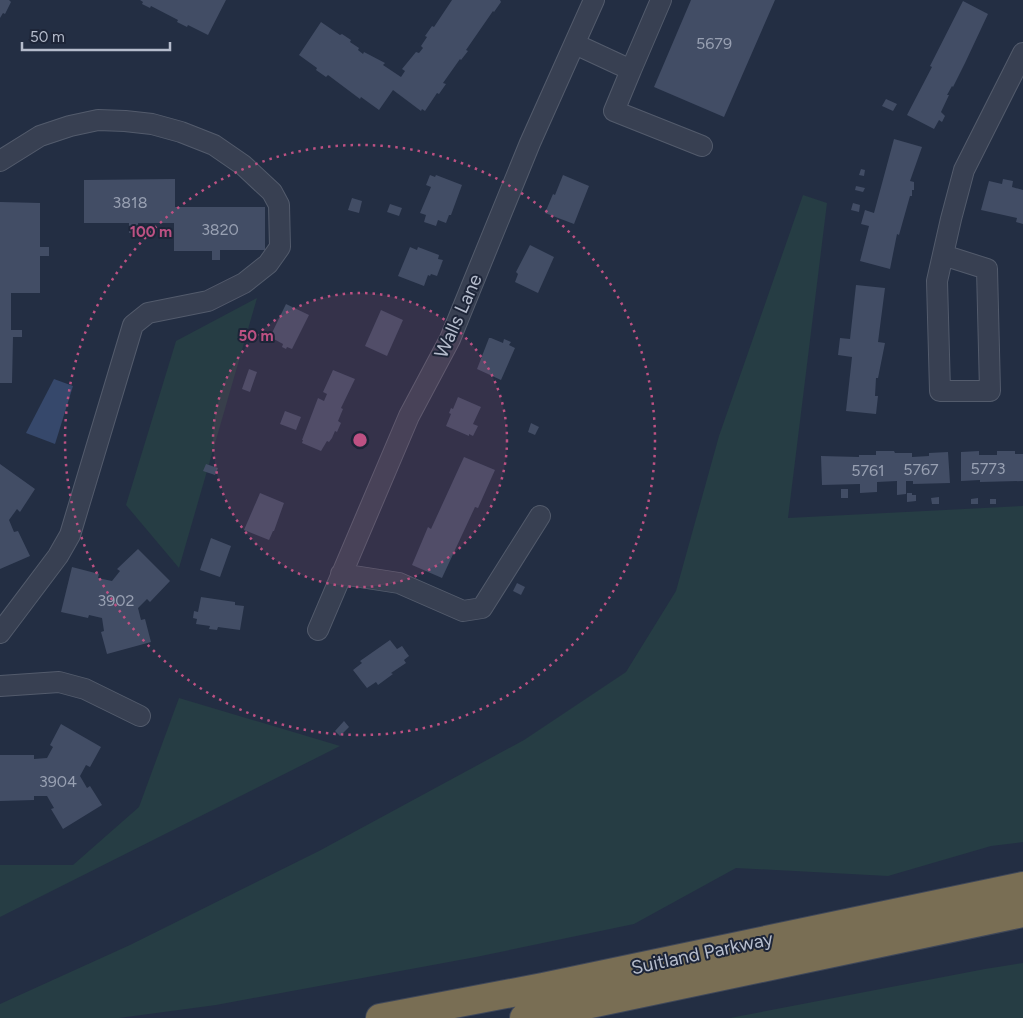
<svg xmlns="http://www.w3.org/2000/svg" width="1023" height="1018" font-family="Figtree,sans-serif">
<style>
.green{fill:#263d44}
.water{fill:#36486b}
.building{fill:#424d65}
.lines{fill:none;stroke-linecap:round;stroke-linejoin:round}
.minor-casing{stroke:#535b6c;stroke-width:22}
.highway-casing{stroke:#404859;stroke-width:30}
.minor{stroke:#384052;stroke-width:20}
.highway{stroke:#796e54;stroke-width:28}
.ring{fill:none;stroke:#bd5183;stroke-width:2.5;stroke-dasharray:2.5 5}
.labels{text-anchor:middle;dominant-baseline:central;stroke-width:4;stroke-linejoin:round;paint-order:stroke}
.number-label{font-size:16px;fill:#98a0b2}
.street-label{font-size:19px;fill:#b5bccc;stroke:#1d2538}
.centre{fill:#bd5183;stroke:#1d2538;stroke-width:2.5}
.ring-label{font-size:15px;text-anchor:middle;font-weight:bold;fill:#bd5183;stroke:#1d2538;stroke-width:4;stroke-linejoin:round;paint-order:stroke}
</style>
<rect width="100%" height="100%" fill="#232e43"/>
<path class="green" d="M803,195L827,203L788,518L1023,506V842L991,846L888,876L736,868L634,924L476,957L216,1005L119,1018H0V1004L130,945L319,851L524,740L626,672L676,591L719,436Z
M257,298L179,568L126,505L176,341Z
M179,698L340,746L0,917V865H73L139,807Z
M1023,963V1018H730L985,969Z"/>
<path class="water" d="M54,379L73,386L55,444L26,433Z"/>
<path class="building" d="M0,0H9L11,2L5,14L3,13L0,18Z
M140,0H226L208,35L188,25L187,27L177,22L178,20L151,6L150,8L142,4L143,2Z
M452,0H500L501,2L494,12L493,11L466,50L468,51L461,60L460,59L443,83L446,84L439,94L437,93L425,111L422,109L421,111L393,90L379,110L361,97L360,99L328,75L326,77L316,70L317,68L299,55L321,22L340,35L342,34L351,40L350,42L359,48L358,50L363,54L364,52L385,63L383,65L401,77L405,71L402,69L416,52L419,53L423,48L421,46L427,37L425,36L432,26L434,27Z
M691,0H775L724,117L654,87Z
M963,1L988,14L965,63L953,87L952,86L947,95H949L941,112L945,116L942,122L939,120L934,129L907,115L932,67L930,66Z
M886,99L897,104L893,111L882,106Z
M894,139L922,147L910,181L914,182V190H912V196H910L899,235L897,234L890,269L860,261L869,226L861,224L865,210L874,213Z
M861,169L865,170L864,176L859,175Z
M430,175L435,177L436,175L462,185L451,215H449L446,223L438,220L436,226L424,222L426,215L420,213L431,187L426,185Z
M563,175L589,186L574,224L545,213L553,194L555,195Z
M175,179V207H265V250H220V260H212V251H174V223H138V232L129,233V223H84V180Z
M1003,179L1013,181L1012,187L1023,190V224L1016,222L1017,218L981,210L989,181L1002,184Z
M856,186L865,188L863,192L855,190Z
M352,198L362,201L359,213L348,210Z
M0,202L40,203V247H49V256H40V293H11V330H22V337H13L12,383H0Z
M853,203L860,205L859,212L851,210Z
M390,204L402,208L399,216L387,212Z
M530,245L554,257L538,293L515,282L518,274L516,272Z
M410,247L417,250L418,247L439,255L438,259L443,260L437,276L431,274L430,276L428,275L424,286L398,276Z
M856,285L885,288L878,342L885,343L878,378H876L875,396H878L876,414L846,411L852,357L838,355L840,338L850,339Z
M286,304L309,315L292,349L287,347L286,349L282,347L283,344L270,337Z
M381,310L403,320L387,356L365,346Z
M489,338H491L503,343L504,339L511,342L509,345L515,348L501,380L477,369Z
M249,369L257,372L250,392L242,389Z
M333,370L355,379L341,408L343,409L338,421L341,423L337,432L335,431L332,438L329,442L327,441L321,451L302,443L303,440H302L318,398L324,401L327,394L323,392Z
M458,397L481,407L473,424L478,426L473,436L469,434V436L446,426L451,414L449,413L451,408L453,409Z
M285,411L301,417L296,430L280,424Z
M531,423L539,427L535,435L528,432Z
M876,451H894L895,453H912V457L929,456V453L948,452L950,483L913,484V481H906V494L897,495V481L877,482V492L860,493V484L822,485L821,456L859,457V455H876Z
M979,451V455H997V451H1015V454H1023V481L980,482V480L961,481V452Z
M464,457L495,470L478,508L475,507L442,578L412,565L428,527L431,529Z
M0,464L35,489L20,512L17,509L9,520L14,532L18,531L30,556L0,569Z
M206,464L218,468L215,475L203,471Z
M841,489H848V498H841Z
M260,493L284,503L274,531H273L269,540L244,530Z
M907,493H912V495H916V501L907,502Z
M939,497V504H932L931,498Z
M978,498V504H971V499Z
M990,499H996V504H990Z
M211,538L231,546L220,577L200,570Z
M138,549L170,581L150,602L147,599L138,608L141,620L145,619L151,642L107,654L101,632L104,631L102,618L89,615L88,618L61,612L72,567L99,574L98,578L112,581L120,571L117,569Z
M517,583L525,587L521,595L513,591Z
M201,597L235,602V605L244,606L240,630L218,627L217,630L209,629L210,626L196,624L197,619L193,618L194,611L198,612Z
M390,640L397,649L402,646L409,656L404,660L406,663L391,673L393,674L378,685L376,682L367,688L353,670L362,663L360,661Z
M344,721L349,727L340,736L335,731Z
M61,724L101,747L90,767L86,765L80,776L87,788L90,786L102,805L63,829L51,809L54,808L47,796H34V800L0,801V755H34V759L47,758L53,747L50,745Z"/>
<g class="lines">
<defs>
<path id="minor" d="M575,44L631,70L661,0
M631,70L614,111L702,146
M0,161L40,136L70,126L98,120L125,121L152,124L181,132L214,145L243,165L272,192L279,205L280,247L268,264L244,283L208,301L148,313L133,325L70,535L58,556L0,633
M943,255L987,269L990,391H940L937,281L951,219L964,170L1023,53
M341,574L399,583L463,611L482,608L540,516
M318,630L409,416L450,339L530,143L594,0
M0,686L59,682L85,689L140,716"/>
<path id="highway" d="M380,1018L543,987L1023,886
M524,1018L1023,913"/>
</defs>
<use href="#minor" class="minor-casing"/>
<use href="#highway" class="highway-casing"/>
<use href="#minor" class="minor"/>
<use href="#highway" class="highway"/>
</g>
<circle cx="360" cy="440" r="147" fill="#bd5183" fill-opacity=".12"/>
<g class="ring">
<circle cx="360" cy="440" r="147"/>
<circle cx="360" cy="440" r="295"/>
</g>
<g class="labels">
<g class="number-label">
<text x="714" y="43">5679</text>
<text x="130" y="202">3818</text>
<text x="220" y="229">3820</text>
<text x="988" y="468">5773</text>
<text x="921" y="469">5767</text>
<text x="868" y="470">5761</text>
<text x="116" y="600">3902</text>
<text x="58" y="781">3904</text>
</g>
<g class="street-label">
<text transform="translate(458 316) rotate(-66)">Walls Lane</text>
<text transform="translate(702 953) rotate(-12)">Suitland Parkway</text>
</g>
</g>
<circle cx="360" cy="440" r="8" class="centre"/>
<g class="ring-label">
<text x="151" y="237">100 m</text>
<text x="256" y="341">50 m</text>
</g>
<path d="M22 42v8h148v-8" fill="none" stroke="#b5bccc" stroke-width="2.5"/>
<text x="30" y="42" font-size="15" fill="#b5bccc" stroke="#1d2538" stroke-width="4" paint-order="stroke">50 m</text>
</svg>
